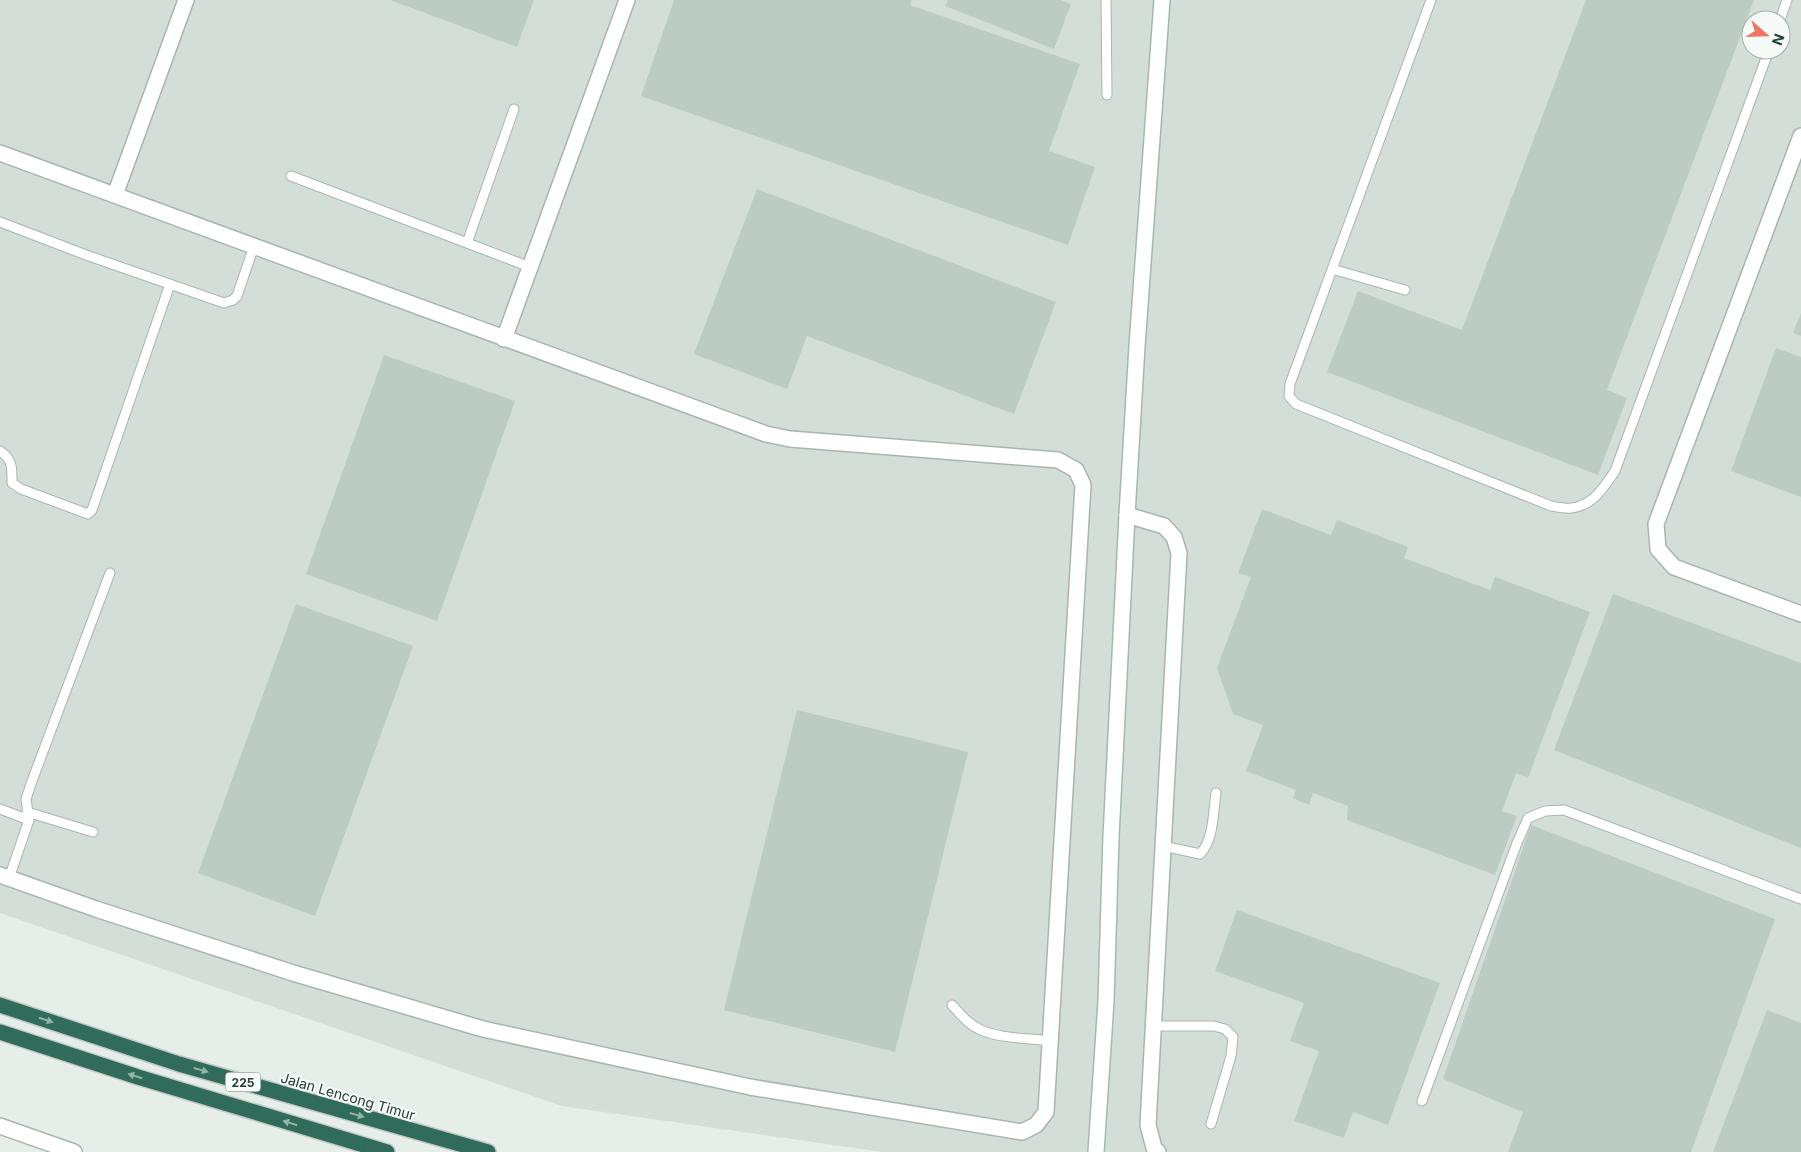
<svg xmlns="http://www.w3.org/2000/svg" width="1801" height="1152" font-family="Inter,sans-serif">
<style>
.built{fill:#d3ded8;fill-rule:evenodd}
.building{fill:#bdcbc5}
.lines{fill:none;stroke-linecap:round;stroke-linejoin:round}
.lane-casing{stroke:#a8b6af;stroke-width:11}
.street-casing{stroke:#a8b6af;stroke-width:18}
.secondary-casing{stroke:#a4b9af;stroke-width:18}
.highway-casing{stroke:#c2c9c6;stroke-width:18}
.lane{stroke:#fff;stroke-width:9}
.street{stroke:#fff;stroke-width:15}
.secondary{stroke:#fff;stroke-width:15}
.highway{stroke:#316b59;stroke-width:15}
.oneway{fill:#94b2a8}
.labels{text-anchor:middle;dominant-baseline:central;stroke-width:4;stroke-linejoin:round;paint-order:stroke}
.shield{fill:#f6faf7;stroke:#64776f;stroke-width:1}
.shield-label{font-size:12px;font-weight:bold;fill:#253f35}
.street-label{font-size:14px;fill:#253f35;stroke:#f6faf7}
</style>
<rect width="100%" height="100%" fill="#e5eee9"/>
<path class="built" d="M0,0H1801V1152H882L562,1106L0,913ZM1751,20H1781V50H1751Z"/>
<path class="building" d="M390,0H534L517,47Z
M674,0H912L910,5L1080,64L1049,151L1095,167L1068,245L641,96Z
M948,0H1060L1071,4L1054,49L945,6Z
M1586,0H1754L1607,390L1627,398L1598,475L1327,372L1358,291L1462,330Z
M757,189L1056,302L1014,414L807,336L787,389L694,354Z
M1801,313V336L1793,333Z
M1776,348L1801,357V497L1731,471Z
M384,355L515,401L437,621L306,574Z
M1262,509L1331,535L1337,520L1408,547L1404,558L1490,590L1495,577L1590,612L1528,778L1516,773L1502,811L1517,816L1495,875L1347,820L1348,806L1313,793L1309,805L1293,798L1296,790L1246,771L1263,725L1233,714L1217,668L1251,577L1238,573Z
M1613,594L1801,663V848L1554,750Z
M296,604L413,646L315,916L198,873Z
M797,710L968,752L895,1052L724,1010Z
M1531,825L1775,919L1691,1152H1508L1523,1112L1443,1079Z
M1237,910L1440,983L1388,1125L1353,1112L1344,1138L1294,1121L1319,1051L1290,1041L1304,1003L1215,971Z
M1767,1010L1801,1023V1152H1713Z"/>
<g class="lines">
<defs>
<path id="lane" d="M1106,0L1107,95
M1431,0L1290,384L1289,396L1296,404L1551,506C1557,507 1565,509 1571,508C1593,506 1604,487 1615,471L1769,50
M1780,20L1787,0
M514,109L467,243L530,267
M291,176L467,243
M0,222L86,255L224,303L233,300L237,296L254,246
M1332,269L1405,290
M0,451C13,459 12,469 12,483L21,489L88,514L92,510L170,284
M0,809L29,820
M27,812L93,832
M1163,846L1200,854C1214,840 1213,812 1216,793
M9,878L29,820L26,799L32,781L110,573
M952,1005C960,1014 969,1025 981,1030C1002,1039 1028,1038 1050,1041
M1153,1026H1214L1225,1029L1233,1037L1231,1056L1211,1124
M1422,1101L1517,843L1528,818L1545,811L1564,810L1801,899"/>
<path id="street" d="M1801,136L1656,524L1658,549L1674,567L1801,614
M0,153L766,434L790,439L1058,460L1076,470L1083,485L1046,1112L1036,1125L1022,1132L750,1087L483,1029L293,973L96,909L0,875
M115,195L186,0
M504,339L627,0
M1127,515L1164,526L1174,537L1179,553L1148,1125L1154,1148L1158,1152
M0,1126L74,1152"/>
<path id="secondary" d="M1096,1152L1106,1001L1111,837L1127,515L1137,346L1162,0"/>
<path id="highway" d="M0,1005L179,1064L488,1152
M0,1032L138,1077L387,1152"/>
</defs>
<use href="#lane" class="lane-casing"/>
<use href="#street" class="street-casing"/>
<use href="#secondary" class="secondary-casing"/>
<use href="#highway" class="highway-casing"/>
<use href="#lane" class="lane"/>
<use href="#street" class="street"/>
<use href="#secondary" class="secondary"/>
<use href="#highway" class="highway"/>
</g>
<defs><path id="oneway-solid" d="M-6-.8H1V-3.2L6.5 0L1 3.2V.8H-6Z" transform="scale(1.25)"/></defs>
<g class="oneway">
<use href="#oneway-solid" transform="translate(46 1020) rotate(18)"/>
<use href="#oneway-solid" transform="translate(201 1070) rotate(16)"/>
<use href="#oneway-solid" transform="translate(135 1076) rotate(-162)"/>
<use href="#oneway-solid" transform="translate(357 1115) rotate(16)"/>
<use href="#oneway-solid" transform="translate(290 1123) rotate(-163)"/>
</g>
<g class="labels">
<rect class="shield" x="225.5" y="1072.5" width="35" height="19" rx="4"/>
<g class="shield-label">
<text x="243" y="1082">225</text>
</g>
<g class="street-label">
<text transform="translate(348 1096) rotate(16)">Jalan Lencong Timur</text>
</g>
</g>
<g transform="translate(1766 35) rotate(110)"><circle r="24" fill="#f6faf7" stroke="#a2afa9"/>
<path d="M0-4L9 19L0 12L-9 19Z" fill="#ed7764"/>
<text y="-8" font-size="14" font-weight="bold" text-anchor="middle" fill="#253f35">N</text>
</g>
</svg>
